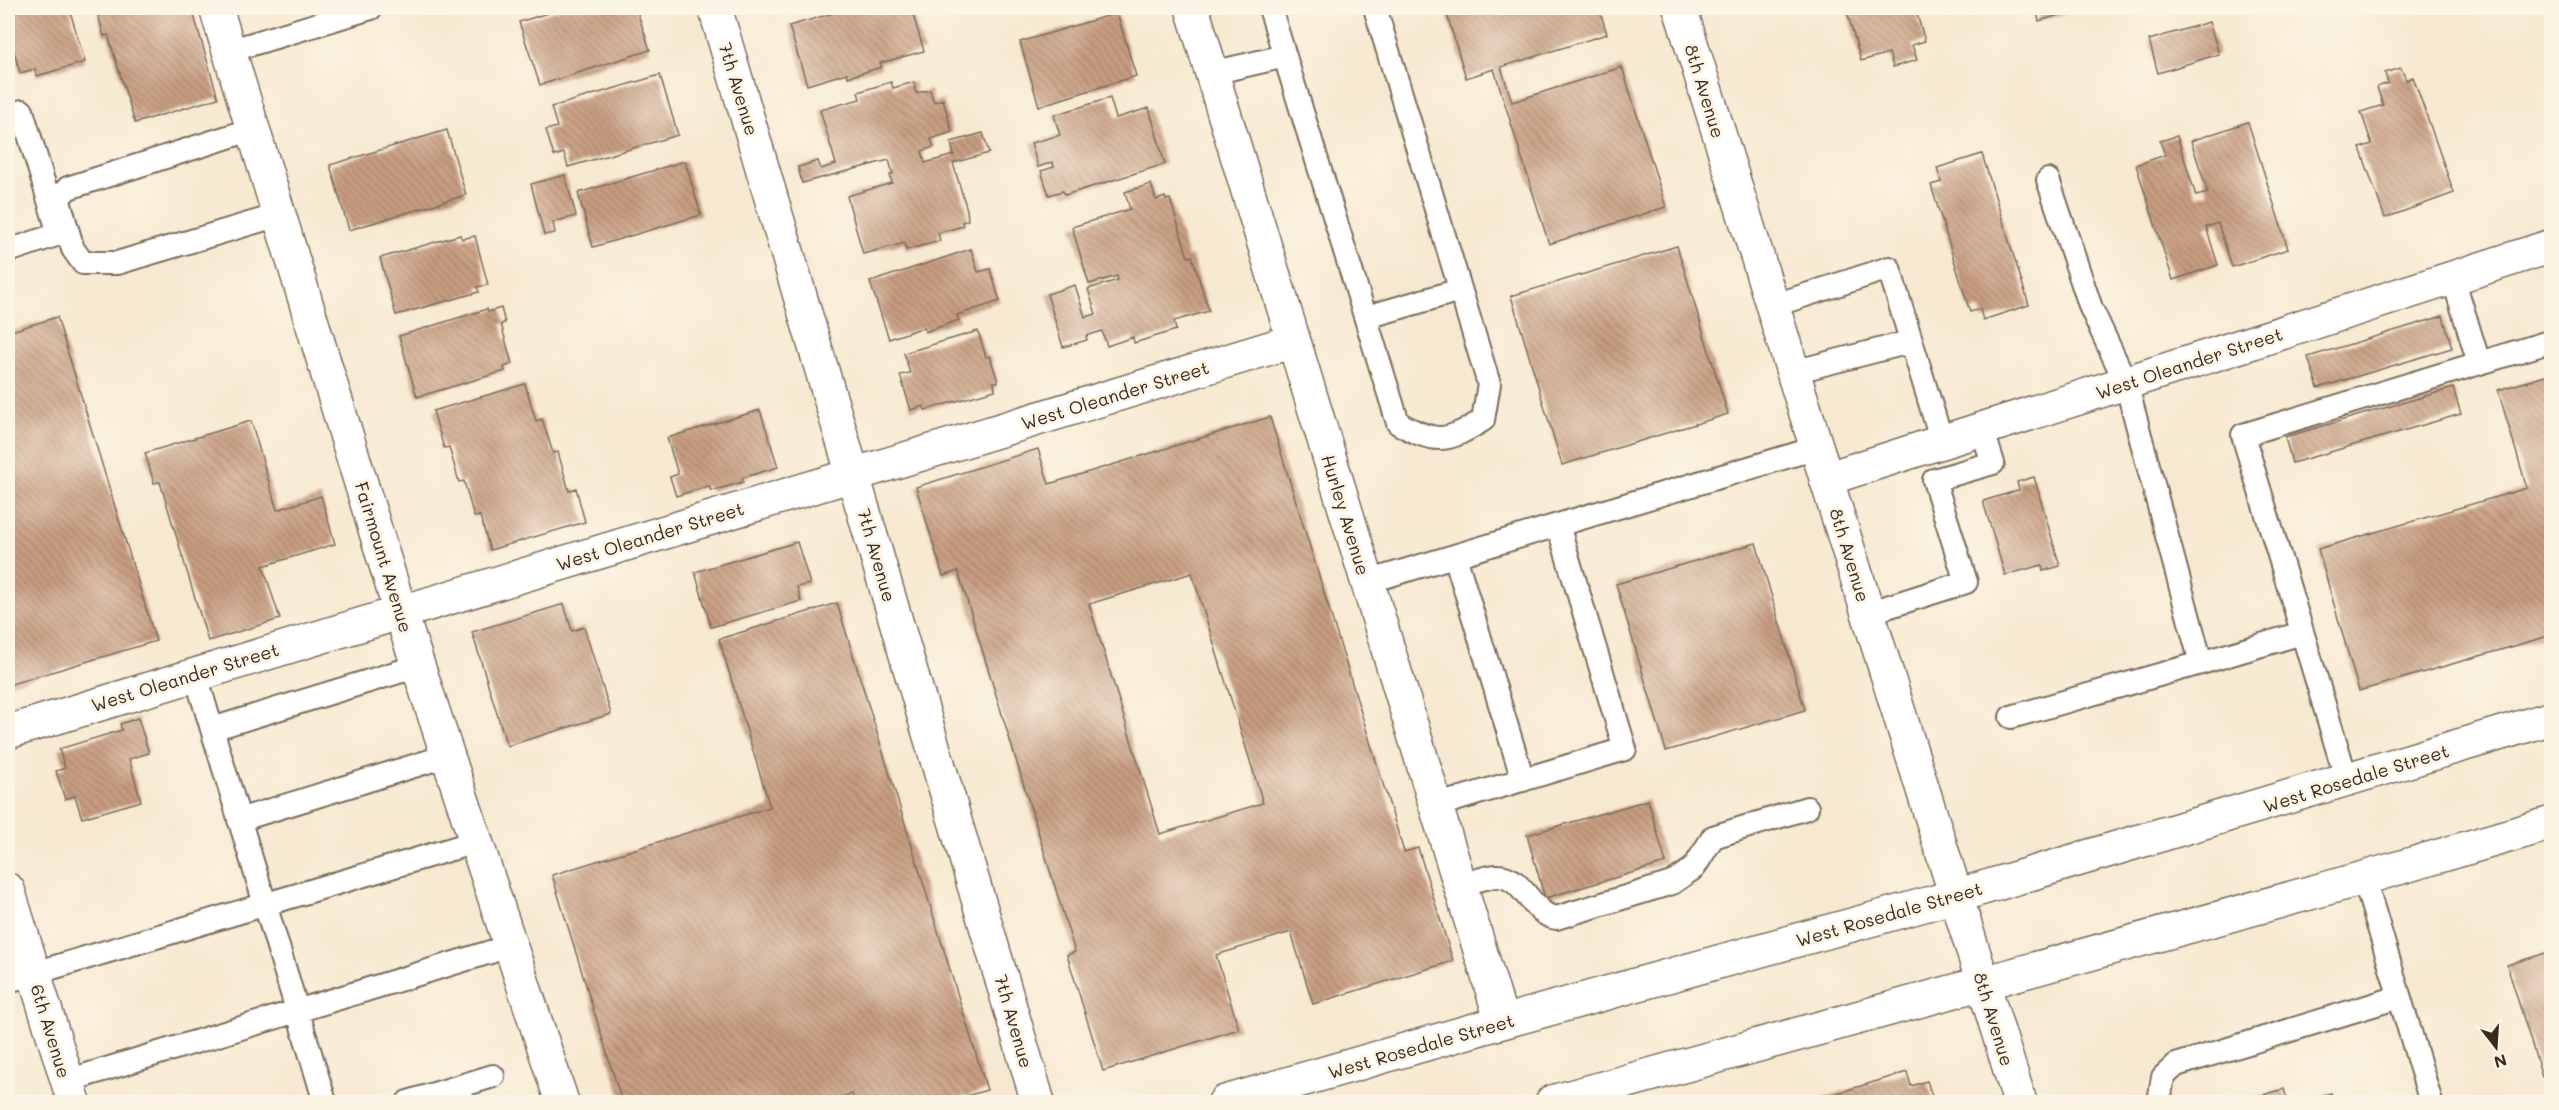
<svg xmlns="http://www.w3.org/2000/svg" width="2559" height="1110" font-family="Mali,sans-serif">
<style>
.building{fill:url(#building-back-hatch);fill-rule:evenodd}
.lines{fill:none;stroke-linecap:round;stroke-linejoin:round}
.service-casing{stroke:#7d6d5d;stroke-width:26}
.minor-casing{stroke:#7d6d5d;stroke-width:36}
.secondary-casing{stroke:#7d6d5d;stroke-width:36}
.service{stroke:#fff;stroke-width:22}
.minor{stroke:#fff;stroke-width:33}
.secondary{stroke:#fff;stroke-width:33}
.labels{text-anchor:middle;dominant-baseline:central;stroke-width:6;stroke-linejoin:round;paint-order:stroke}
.street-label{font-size:18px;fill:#3b2a1e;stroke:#fcf5e5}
</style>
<defs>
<pattern id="building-back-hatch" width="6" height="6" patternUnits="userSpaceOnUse" patternTransform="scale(1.5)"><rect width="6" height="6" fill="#c79d81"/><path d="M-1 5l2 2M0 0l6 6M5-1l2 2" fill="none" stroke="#a38069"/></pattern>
</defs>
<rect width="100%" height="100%" fill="#fcf5e5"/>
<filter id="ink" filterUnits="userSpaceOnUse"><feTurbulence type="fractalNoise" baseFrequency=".0167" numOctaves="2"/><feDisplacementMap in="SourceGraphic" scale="12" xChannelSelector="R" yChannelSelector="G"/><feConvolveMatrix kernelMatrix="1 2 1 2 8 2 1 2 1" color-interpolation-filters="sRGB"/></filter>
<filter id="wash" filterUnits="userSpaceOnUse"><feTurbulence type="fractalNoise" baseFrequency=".008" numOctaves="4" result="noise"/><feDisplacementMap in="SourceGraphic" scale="24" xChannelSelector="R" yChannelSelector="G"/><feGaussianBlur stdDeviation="1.35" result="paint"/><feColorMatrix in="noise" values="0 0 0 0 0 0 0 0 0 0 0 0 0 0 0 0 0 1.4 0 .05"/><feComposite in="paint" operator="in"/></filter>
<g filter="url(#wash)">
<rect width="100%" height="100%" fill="#f7e9d1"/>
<g id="blocks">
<path class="building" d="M8,8H69L85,62L37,76L35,69L20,73L8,30Z
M96,8H189L190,13L193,12L218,98L135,123L108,35L104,36Z
M564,8H636L650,50L540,85L519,22Z
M851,8H911L924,51L880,63L882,67L848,77L847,73L807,85L789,26Z
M1445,8H1599L1607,34L1501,67L1512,102L1622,67L1666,207L1549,244L1494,69L1466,78Z
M1846,8H1915L1925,41L1912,45L1917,60L1893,67L1889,53L1861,61Z
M2036,8H2083L2039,21Z
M1117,13L1136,76L1039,106L1020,42Z
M2209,22L2219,54L2158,73L2149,40Z
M2401,68L2406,80L2413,77L2454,193L2385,218L2360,148L2372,144L2361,112L2383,105L2377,87L2388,83L2385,73Z
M660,75L678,135L568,167L564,153L554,156L546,130L557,127L551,107Z
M891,82L893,88L914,82L916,93L930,90L934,102L943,99L952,132L931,139L934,147L922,151L925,163L954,155L951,142L983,133L989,153L953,163L967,210L968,220L962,222L963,226L938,233L940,241L906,250L905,243L863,254L847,196L892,183L890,175L893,174L889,160L802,183L798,167L818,161L821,169L836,164L820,110L860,99L858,92Z
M1110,98L1116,118L1149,108L1165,164L1065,195L1063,191L1049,195L1041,171L1054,167L1053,162L1038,167L1031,143L1060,135L1054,115Z
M2248,122L2288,249L2232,267L2218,223L2206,227L2218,265L2173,280L2136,165L2165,155L2160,141L2177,136L2196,196L2208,193L2191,141Z
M447,130L466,195L349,230L330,165Z
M1982,154L2029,305L1983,320L1980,309L1970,312L1931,185L1941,182L1937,168Z
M685,161L701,215L593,247L578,193Z
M565,175L576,216L553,222L555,233L544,235L531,184Z
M1151,184L1156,200L1165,197L1166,200L1170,199L1188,257L1192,256L1209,311L1174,321L1176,330L1134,343L1133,337L1107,346L1102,331L1086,336L1087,340L1063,347L1047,294L1075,285L1085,317L1096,314L1088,289L1118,280L1117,276L1089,284L1072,227L1130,209L1125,192Z
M460,235L462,239L475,236L488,285L477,287L479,292L396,315L380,258Z
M1677,246L1728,414L1562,465L1511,296Z
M971,249L978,272L990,269L1000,301L957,315L959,320L925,332L924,327L889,339L870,282Z
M501,308L505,323L501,324L512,364L504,367L505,371L417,397L399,336L487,309L488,312Z
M2443,316L2452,348L2318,388L2308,357Z
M57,317L156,641L8,685V332Z
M978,331L986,357L990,356L998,382H994L995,390L925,410L924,406L911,410L900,375L910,373L904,353Z
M2552,374V635L2359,691L2318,549L2527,488L2498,390Z
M525,384L536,421L542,419L553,453L558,452L569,491L576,488L585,522L490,550L480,516L474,517L464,481L459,482L449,447L444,448L433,411Z
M2453,388L2461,414L2292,463L2285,437Z
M760,410L778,467L742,478L743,482L711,491L709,486L676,496L670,477L678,474L667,438Z
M1270,417L1404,852L1418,848L1453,961L1313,1004L1291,932L1216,955L1239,1029L1103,1071L1067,955L1075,952L958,571L943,576L916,487L1038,449L1049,484ZM1192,573L1263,803L1160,834L1089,604Z
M251,421L277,510L321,496L335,544L263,566L280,619L208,641L160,482L154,483L145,453Z
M2034,477L2060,566L2043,571L2042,565L2005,575L1983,501L2019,490L2017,482Z
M797,542L810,584L797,587L801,601L711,627L695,572Z
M1756,543L1805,710L1666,751L1616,584Z
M837,603L987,1090L946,1102H854L852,1094L824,1102H622L552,875L770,807L719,639Z
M564,604L572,631L584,627L611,714L507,746L472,632Z
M138,718L149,753L129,759L141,801L82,818L75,796L65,799L56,771L65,768L59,749L122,730L120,724Z
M1648,800L1666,863L1545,898L1527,835Z
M2552,951V1073L2542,1077L2507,965Z
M1907,1072L1911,1086L1927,1081L1934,1102H1808Z
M2284,1089L2288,1102H2239Z
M2331,1093L2334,1102H2300Z"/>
</g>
</g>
<g filter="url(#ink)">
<use href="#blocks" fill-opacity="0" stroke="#7d6d5d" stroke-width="1.5"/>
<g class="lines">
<defs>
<path id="service" d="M1270,8L1398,423C1436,444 1446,443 1483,420L1489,384L1375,8
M229,51L371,8
M1212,73L1285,56
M8,115L22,111L59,234L8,251
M253,129L68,188L58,198L73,249L83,263H117L279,215
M2048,180L2091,308L2126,383L2201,663L2302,633
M2453,278L2479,363
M1772,306L1889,268L1942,442
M1367,317L1460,290
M1793,372L1910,342
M1558,525L1816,448
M1455,556L1523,780
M1367,582L1558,525L1625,749L1435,806
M1868,613L1966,582L1934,480L1993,463L1982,429
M195,673L325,1102
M2011,717L2201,663
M212,729L418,666
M2347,781L2243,435L2552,341
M239,820L446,756
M2364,878L2431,1102
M1458,886C1470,883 1484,877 1496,876C1523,874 1530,914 1556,918L1672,883L1694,868L1713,837L1807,808
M8,981L475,842
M67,1081L510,946
M408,1102L493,1076
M2159,1102L2163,1077L2176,1065L2399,997"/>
<path id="minor" d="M216,8L400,611L562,1102
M715,8L1038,1102
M1192,8L1502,1022
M1826,479L2552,246
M8,732L1293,341
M8,890L74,1102"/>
<path id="secondary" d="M1680,8L2020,1102
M1225,1102L1502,1022L1956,896L2552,718
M1552,1102L2364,878L2552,823"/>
</defs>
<use href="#service" class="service-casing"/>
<use href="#minor" class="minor-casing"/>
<use href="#secondary" class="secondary-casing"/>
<use href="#service" class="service"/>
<use href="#minor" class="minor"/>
<use href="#secondary" class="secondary"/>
</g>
</g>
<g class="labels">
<g class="street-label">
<text transform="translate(739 89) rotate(73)">7th Avenue</text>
<text transform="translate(1705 91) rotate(73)">8th Avenue</text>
<text transform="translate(2189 363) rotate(-18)">West Oleander Street</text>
<text transform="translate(1115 395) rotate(-17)">West Oleander Street</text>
<text transform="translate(1346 515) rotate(73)">Hurley Avenue</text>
<text transform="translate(650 536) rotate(-17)">West Oleander Street</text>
<text transform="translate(877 555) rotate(74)">7th Avenue</text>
<text transform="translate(1850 555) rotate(73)">8th Avenue</text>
<text transform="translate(384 557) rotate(73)">Fairmount Avenue</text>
<text transform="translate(185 677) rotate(-17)">West Oleander Street</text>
<text transform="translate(2356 778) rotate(-17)">West Rosedale Street</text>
<text transform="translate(1889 914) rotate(-16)">West Rosedale Street</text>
<text transform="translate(1994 1019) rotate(73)">8th Avenue</text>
<text transform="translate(1014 1021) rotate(74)">7th Avenue</text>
<text transform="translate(51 1031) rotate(73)">6th Avenue</text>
<text transform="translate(1421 1046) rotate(-16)">West Rosedale Street</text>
</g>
</g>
<rect width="2559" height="1110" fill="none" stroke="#fcf5e5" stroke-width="30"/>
<g transform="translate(2496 1047) rotate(163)" stroke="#fcf5e5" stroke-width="4.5" paint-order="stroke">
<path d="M0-4.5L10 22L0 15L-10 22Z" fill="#3b2a1e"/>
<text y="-9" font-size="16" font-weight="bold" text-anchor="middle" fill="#3b2a1e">N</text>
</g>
</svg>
